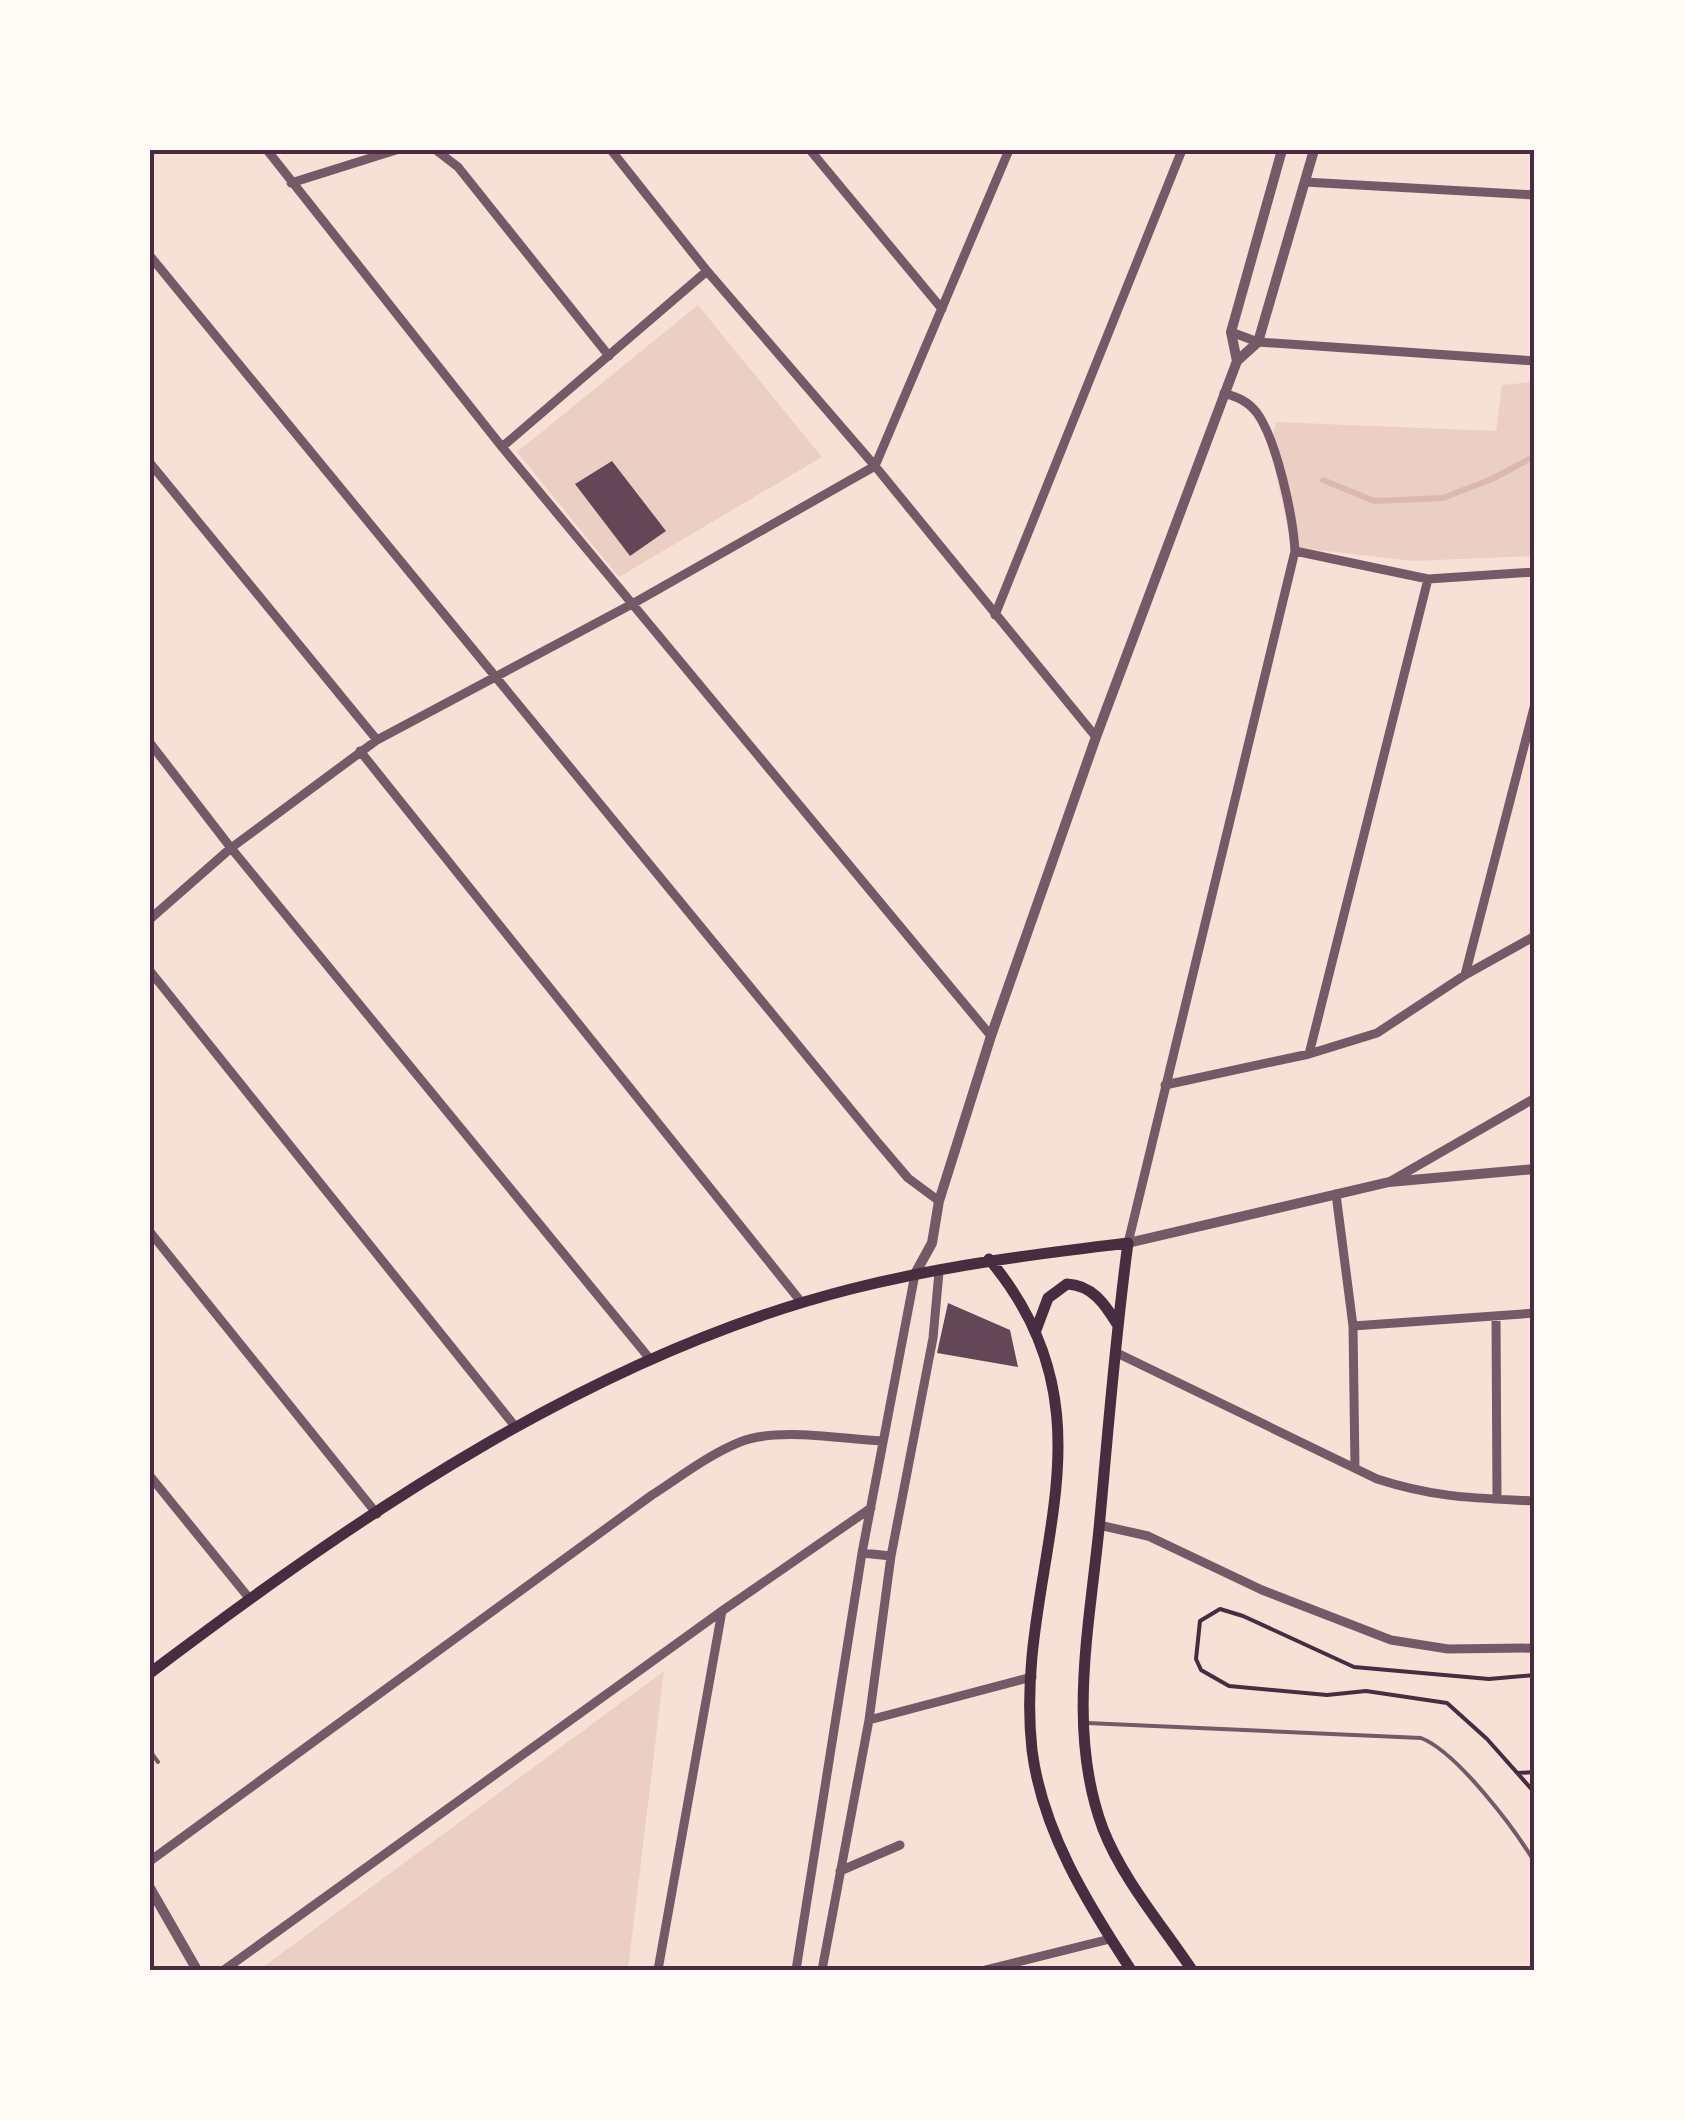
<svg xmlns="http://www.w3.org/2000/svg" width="1685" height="2120" font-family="'Noto Sans',sans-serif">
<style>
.green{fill:#ebcfc5}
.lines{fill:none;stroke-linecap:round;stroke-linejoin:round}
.stream{stroke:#dcb8b0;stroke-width:6}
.building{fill:#644757}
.path{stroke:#4a2c40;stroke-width:4}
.service{stroke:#755966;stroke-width:4}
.minor{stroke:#755966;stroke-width:9}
.tertiary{stroke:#755966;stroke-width:10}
.secondary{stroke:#4a2c40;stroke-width:11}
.neatline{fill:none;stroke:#4a2c40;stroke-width:4}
</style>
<rect width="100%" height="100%" fill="#f7e1d7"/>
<path class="green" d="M698,305L822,457L619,577L517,452Z
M1535,382V556L1413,561L1292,547L1270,447L1276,422L1496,431L1502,385Z
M664,1671L628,1970H259Z"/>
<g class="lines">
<path class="stream" d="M1323,480L1374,501L1443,498L1492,479L1535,456"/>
</g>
<path class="building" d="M612,461L666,531L630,556L575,484Z
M948,1303L1010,1330L1018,1367L937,1353Z"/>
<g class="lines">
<path class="path" d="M1535,1675L1489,1679L1354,1667L1243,1616L1220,1609L1200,1621L1196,1659L1201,1670L1229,1686L1327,1695L1366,1691L1447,1703L1487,1739L1535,1793
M1518,1773L1535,1772"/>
<path class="service" d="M1087,1723L1421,1738C1457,1752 1515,1829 1535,1863
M150,1751L158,1762"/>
<path class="minor" d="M267,150L502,447L991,1036
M436,150L458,167L609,356
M611,150L707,271L875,466L1096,737
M810,150L942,309
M150,151L153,150
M1305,182L1535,195
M291,183L396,150
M150,256L875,1139L908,1178L939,1201
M1231,332L1258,342L1535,361
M1224,393C1237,397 1248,401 1257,413C1277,441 1293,516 1295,551L1428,579L1535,572
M502,447L707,271
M150,463L377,740
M995,615L1182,150
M150,743L231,848L650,1359
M360,751L802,1303
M150,919L231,848L377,740L634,603L875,466L1009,150
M150,971L514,1425
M1465,975L1535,704
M1309,1054L1428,579
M1165,1085L1309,1054L1377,1033L1465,975L1535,936
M1391,1181L1535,1098
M1336,1194L1353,1326L1355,1468
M150,1232L377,1514
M1128,1243L1295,551
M1496,1316L1497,1499
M1353,1326L1535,1313
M1117,1353L1377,1479C1436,1498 1474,1498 1535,1501
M150,1476L249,1598
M1099,1525L1148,1536L1262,1590L1391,1640L1448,1649L1535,1648
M862,1553L891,1556
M869,1720L1032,1677
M150,1861L652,1495C680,1477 708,1455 740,1442C777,1427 841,1439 881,1441
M840,1871L900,1845
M224,1970L722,1611L871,1508
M658,1970L722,1611
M796,1970L862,1553L915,1274
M822,1970L869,1720L891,1556L933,1338L939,1272
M985,1970L1110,1939"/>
<path class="tertiary" d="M1237,361L1231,332L1282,150
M1128,1243L1389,1182L1535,1169
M915,1274L932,1243L939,1201L991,1036L1096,737L1237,361L1258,342L1314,150
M150,1888L197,1970"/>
<path class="secondary" d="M989,1259C1127,1424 1012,1570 1032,1750C1042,1830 1087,1903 1131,1970
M1036,1330L1048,1298L1067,1284C1092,1285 1105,1304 1117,1324
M150,1673C359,1515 594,1354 851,1289C942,1266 1035,1254 1128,1243C1115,1338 1108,1433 1099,1529C1089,1628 1067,1733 1103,1829C1123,1880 1162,1925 1192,1970"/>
</g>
<rect width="1685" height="2120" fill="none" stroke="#fffaf5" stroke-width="305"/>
<rect x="152" y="152" width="1380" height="1816" class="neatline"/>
</svg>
